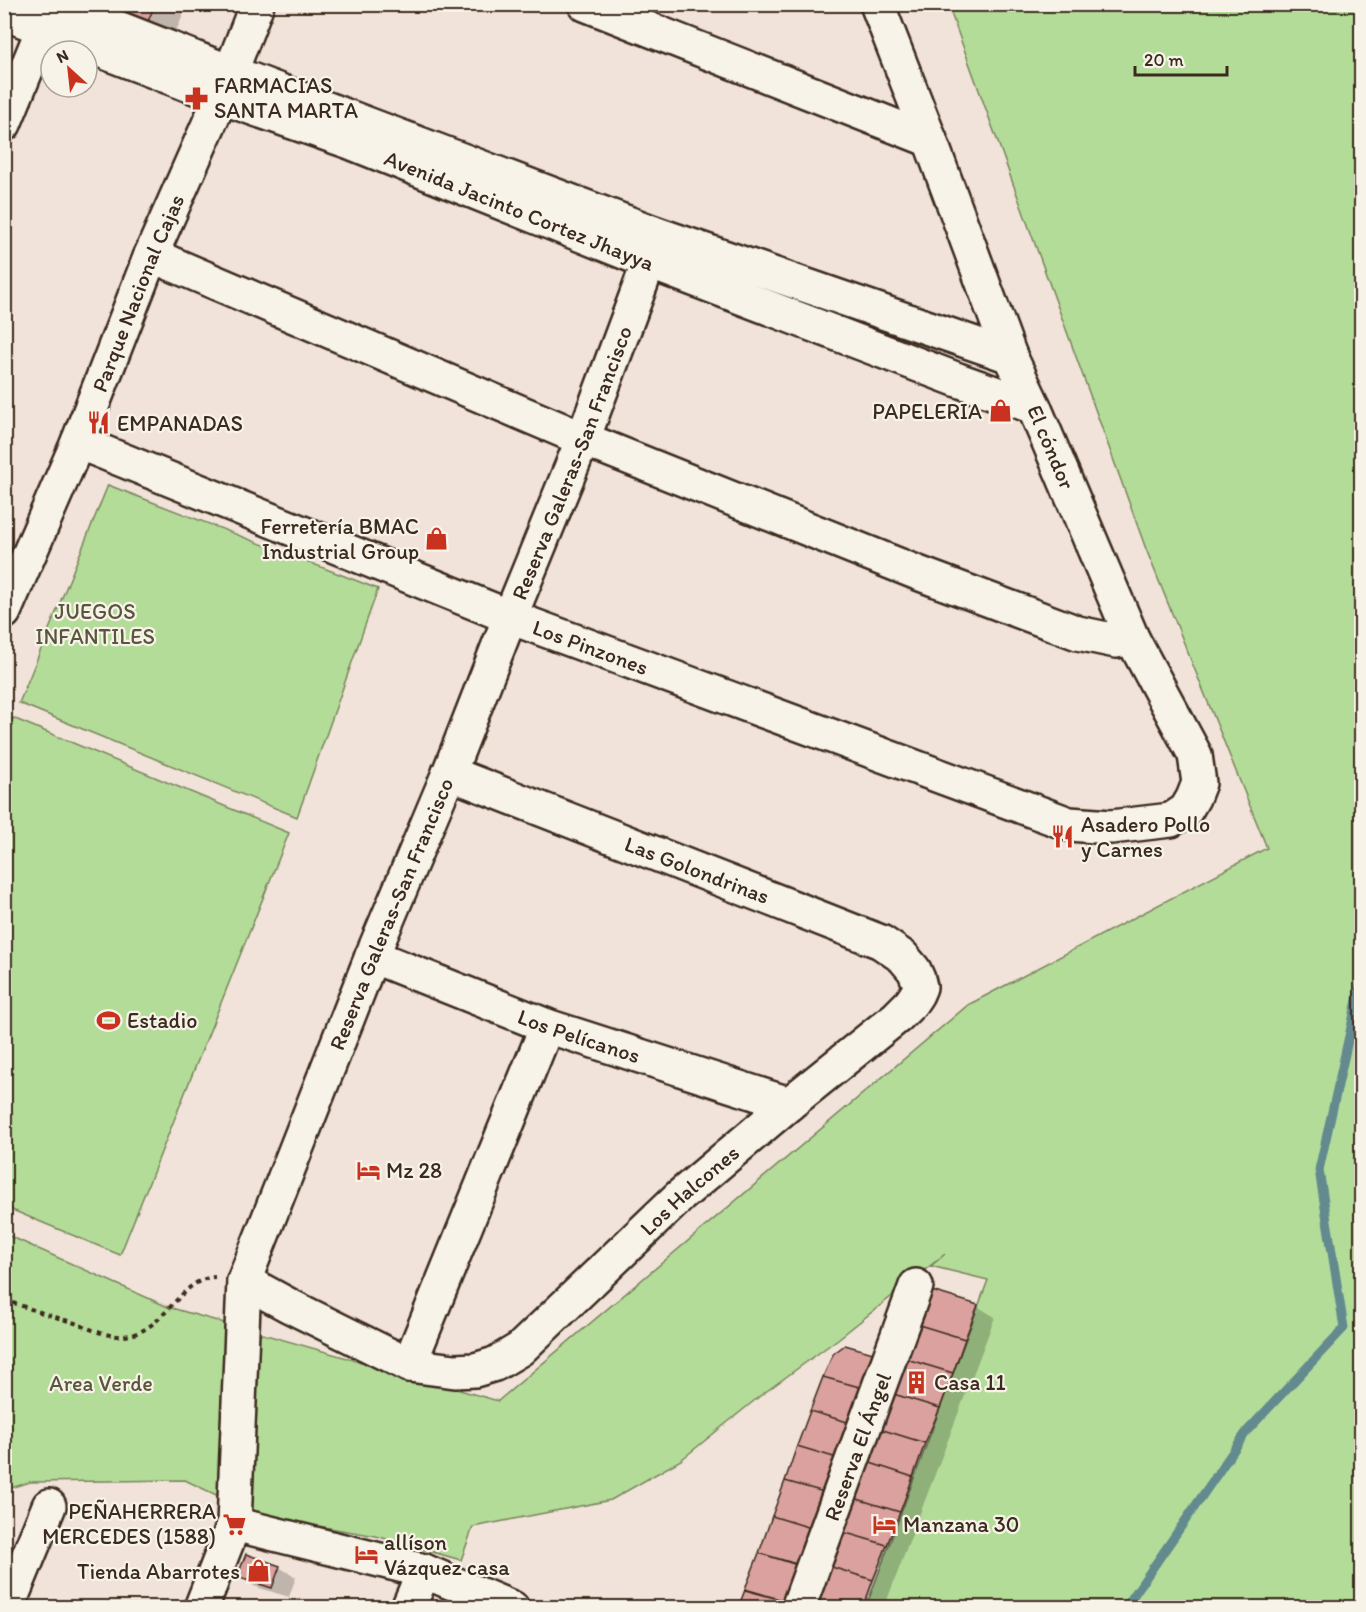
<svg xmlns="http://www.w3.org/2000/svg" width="1366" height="1612" font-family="Itim,sans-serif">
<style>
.green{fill:#b4dc99;stroke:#78835c;stroke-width:1.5}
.shadow{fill:#0003}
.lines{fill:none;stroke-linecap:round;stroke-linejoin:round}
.stream{stroke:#628a8f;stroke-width:9}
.building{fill:#dba19e;stroke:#3b2a1e;stroke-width:1.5}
.minor-casing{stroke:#3b2a1e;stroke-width:38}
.path{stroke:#3b2a1e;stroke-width:4;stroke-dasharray:4.5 4.5;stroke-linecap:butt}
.minor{stroke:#f7f3e8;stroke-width:33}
.labels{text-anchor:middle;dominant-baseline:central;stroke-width:4.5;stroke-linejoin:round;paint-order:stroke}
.poi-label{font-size:22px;fill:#3b2a1e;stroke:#f7f3e8;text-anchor:start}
.street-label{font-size:22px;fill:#3b2a1e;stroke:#f7f3e8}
.park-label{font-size:22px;fill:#59563d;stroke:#f7f3e8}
</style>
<rect width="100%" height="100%" fill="#f1e3d9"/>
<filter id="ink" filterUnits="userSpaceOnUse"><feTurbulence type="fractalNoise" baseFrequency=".0167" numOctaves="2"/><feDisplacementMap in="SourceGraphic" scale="12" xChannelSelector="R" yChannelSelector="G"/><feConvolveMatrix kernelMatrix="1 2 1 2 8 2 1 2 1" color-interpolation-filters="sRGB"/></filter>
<g filter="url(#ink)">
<path class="green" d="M948,5H1361V1607H866L988,1280L931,1266L945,1254L838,1339L760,1396L681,1460L611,1500L473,1527L461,1560L376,1536L260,1516L185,1480L30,1482L5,1490V1234L168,1307L498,1401L968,1005L1267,848L1146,549Z
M108,485L378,589L297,817L19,703Z
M13,718L289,833L120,1255L5,1207L4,738Z"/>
<path class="shadow" d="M95,4H188L173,38Z
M977,1306L995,1317L884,1608H739L774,1517L886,1359Z
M279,1567L296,1577L289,1597L256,1587L239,1577Z"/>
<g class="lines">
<path class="stream" d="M1125,1608L1247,1431L1344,1328L1319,1170L1362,978"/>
</g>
<path class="building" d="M101,4H155L147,24Z
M919,1287L978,1305L965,1339L906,1321Z
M906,1321L965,1339L953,1373L893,1355Z
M845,1345L887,1357L874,1391L823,1377L833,1354Z
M893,1355L953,1373L940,1408L880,1390Z
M823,1377L874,1391L861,1426L810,1411Z
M880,1390L940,1408L925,1443L867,1425Z
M810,1411L861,1426L847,1461L797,1446Z
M867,1425L925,1443L913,1477L855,1458Z
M797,1446L847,1461L835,1495L785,1481Z
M855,1458L913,1477L900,1512L841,1494Z
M785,1481L835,1495L821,1531L772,1516Z
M841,1494L900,1512L887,1545L829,1528Z
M772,1516L821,1531L807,1567L759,1553Z
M829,1528L887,1545L873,1580L816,1562Z
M759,1553L807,1568L793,1603L745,1589Z
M246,1554L280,1566L272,1588L237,1577Z
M816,1562L873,1580L863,1608H837L803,1597Z
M745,1590L793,1603L792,1608H738Z
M803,1597L837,1608H799Z"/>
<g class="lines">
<defs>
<g id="minor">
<path d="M57,4L230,72L654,233L1010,356"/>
<path d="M585,4L930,140"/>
<path id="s1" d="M4,13L221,97L350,142L649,262L958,380L1034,407"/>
<path d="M4,124L43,29L54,9"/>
<path d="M151,255L583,439L918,573L1078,633L1116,641L1132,638"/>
<path id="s2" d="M78,442L510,617L1069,824L1111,827L1171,820L1186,810L1193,798L1199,783L1195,755L1132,638L1034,407L1010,356L930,140L877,4"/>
<path id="s3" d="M4,612L78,442L151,255L221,97L257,4"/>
<path id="s4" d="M372,956L547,1026L789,1104"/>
<path id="s5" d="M244,1281L290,1306L409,1365L455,1371L475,1370L495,1364L520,1349L680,1196L789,1104L897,1017L911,1003L917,994L920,987L918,979L914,970L903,957L881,942L449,773"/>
<path d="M409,1365L547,1026"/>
<path d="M234,1524L424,1571L512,1608"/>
<path d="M7,1608L49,1506"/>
<path id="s6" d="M201,1608L234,1524L244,1281L372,956L449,773L510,617L583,439L649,262L654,233"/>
<path d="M408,1608L424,1571"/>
<path id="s7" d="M798,1608L916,1286"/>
</g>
</defs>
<use href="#minor" class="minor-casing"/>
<path class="path" d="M4,1300C28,1308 51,1316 75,1323C90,1329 107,1337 124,1336C166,1332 178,1279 215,1277"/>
<use href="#minor" class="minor"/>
</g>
</g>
<defs>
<symbol id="pharmacy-bare" viewBox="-9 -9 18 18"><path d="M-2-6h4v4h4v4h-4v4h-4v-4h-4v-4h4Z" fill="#c8321e" stroke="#f7f3e8" stroke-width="2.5" paint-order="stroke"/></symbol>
<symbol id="shop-bare" viewBox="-9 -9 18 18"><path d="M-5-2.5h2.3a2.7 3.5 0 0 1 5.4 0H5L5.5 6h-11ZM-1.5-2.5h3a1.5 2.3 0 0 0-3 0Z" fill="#c8321e" stroke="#f7f3e8" stroke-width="2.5" paint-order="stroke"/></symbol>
<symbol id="restaurant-bare" viewBox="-9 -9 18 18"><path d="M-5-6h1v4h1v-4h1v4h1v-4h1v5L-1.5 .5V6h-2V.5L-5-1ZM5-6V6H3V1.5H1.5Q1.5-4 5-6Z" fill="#c8321e" stroke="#f7f3e8" stroke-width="2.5" paint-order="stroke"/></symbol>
<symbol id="stadium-bare" viewBox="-9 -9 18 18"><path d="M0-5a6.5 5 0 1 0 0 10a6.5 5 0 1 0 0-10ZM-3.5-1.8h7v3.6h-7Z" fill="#c8321e" stroke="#f7f3e8" stroke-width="2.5" paint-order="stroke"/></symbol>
<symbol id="hotel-bare" viewBox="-9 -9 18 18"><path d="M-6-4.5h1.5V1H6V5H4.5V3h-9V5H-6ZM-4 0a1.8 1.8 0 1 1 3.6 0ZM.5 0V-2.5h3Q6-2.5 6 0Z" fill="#c8321e" stroke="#f7f3e8" stroke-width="2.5" paint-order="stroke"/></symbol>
<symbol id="building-bare" viewBox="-9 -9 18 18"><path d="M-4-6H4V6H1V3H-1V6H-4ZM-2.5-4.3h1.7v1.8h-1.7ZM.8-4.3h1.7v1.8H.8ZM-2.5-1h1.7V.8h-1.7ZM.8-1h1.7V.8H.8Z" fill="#c8321e" stroke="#f7f3e8" stroke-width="2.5" paint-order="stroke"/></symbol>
<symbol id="supermarket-bare" viewBox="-9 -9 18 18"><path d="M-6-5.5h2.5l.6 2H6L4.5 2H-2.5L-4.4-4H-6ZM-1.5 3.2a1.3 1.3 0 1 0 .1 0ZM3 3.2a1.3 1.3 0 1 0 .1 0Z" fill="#c8321e" stroke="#f7f3e8" stroke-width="2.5" paint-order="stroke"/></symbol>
</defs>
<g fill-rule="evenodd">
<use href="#pharmacy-bare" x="180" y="82" width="33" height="33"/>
<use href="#shop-bare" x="984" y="394" width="33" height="33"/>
<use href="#restaurant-bare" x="82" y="406" width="33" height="33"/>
<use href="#shop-bare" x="420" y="522" width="33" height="33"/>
<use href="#restaurant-bare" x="1046" y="820" width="33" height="33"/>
<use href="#stadium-bare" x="92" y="1004" width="33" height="33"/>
<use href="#hotel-bare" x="352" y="1154" width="33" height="33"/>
<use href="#building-bare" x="900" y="1366" width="33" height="33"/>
<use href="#supermarket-bare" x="218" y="1508" width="33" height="33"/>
<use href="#hotel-bare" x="868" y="1508" width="33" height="33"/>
<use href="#hotel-bare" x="350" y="1538" width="33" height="33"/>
<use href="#shop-bare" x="242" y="1554" width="33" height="33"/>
</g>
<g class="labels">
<g class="poi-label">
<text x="214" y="85">FARMACIAS<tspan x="214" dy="25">SANTA MARTA</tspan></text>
<text x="982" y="411" text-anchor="end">PAPELERIA</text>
<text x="117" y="423">EMPANADAS</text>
<text x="419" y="526" text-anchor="end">Ferretería BMAC<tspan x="419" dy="25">Industrial Group</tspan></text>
<text x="1081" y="824">Asadero Pollo<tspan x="1081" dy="25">y Carnes</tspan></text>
<text x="127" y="1020">Estadio</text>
<text x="386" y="1170">Mz 28</text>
<text x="934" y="1382">Casa 11</text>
<text x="216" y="1511" text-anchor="end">PEÑAHERRERA<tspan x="216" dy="25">MERCEDES (1588)</tspan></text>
<text x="903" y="1524">Manzana 30</text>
<text x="384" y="1542">allíson<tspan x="384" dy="25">Vázquez casa</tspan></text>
<text x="240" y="1571" text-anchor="end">Tienda Abarrotes</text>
</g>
<g class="street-label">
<text stroke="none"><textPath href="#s1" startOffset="552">Avenida Jacinto Cortez Jhayya</textPath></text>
<text stroke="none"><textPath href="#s3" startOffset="346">Parque Nacional Cajas</textPath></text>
<text transform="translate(1051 447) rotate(67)">El cóndor</text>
<text stroke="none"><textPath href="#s6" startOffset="1215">Reserva Galeras-San Francisco</textPath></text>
<text stroke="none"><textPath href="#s2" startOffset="552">Los Pinzones</textPath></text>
<text transform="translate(697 870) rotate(21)">Las Golondrinas</text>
<text stroke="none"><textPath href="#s6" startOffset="729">Reserva Galeras-San Francisco</textPath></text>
<text stroke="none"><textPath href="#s4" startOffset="222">Los Pelícanos</textPath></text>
<text stroke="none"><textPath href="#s5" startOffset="534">Los Halcones</textPath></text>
<text stroke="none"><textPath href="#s7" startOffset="172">Reserva El Ángel</textPath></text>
</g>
<g class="park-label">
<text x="95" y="611">JUEGOS<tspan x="95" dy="25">INFANTILES</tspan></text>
<text x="101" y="1383">Area Verde</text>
</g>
</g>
<rect width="1366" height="1612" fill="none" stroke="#f7f3e8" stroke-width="24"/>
<rect x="12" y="12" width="1342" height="1588" fill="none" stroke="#3b2a1e" stroke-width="2" filter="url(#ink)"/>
<g transform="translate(69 69) rotate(333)"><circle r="28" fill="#f7f3e8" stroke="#aca397" stroke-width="1.5"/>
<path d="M0-4.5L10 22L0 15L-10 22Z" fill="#c8321e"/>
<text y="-9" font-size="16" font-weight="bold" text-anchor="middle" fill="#3b2a1e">N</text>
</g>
<path d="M1135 66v9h92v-9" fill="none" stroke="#3b2a1e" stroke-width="3"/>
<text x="1144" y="66" font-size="18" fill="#3b2a1e" stroke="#f7f3e8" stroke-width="4.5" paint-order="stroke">20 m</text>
</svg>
